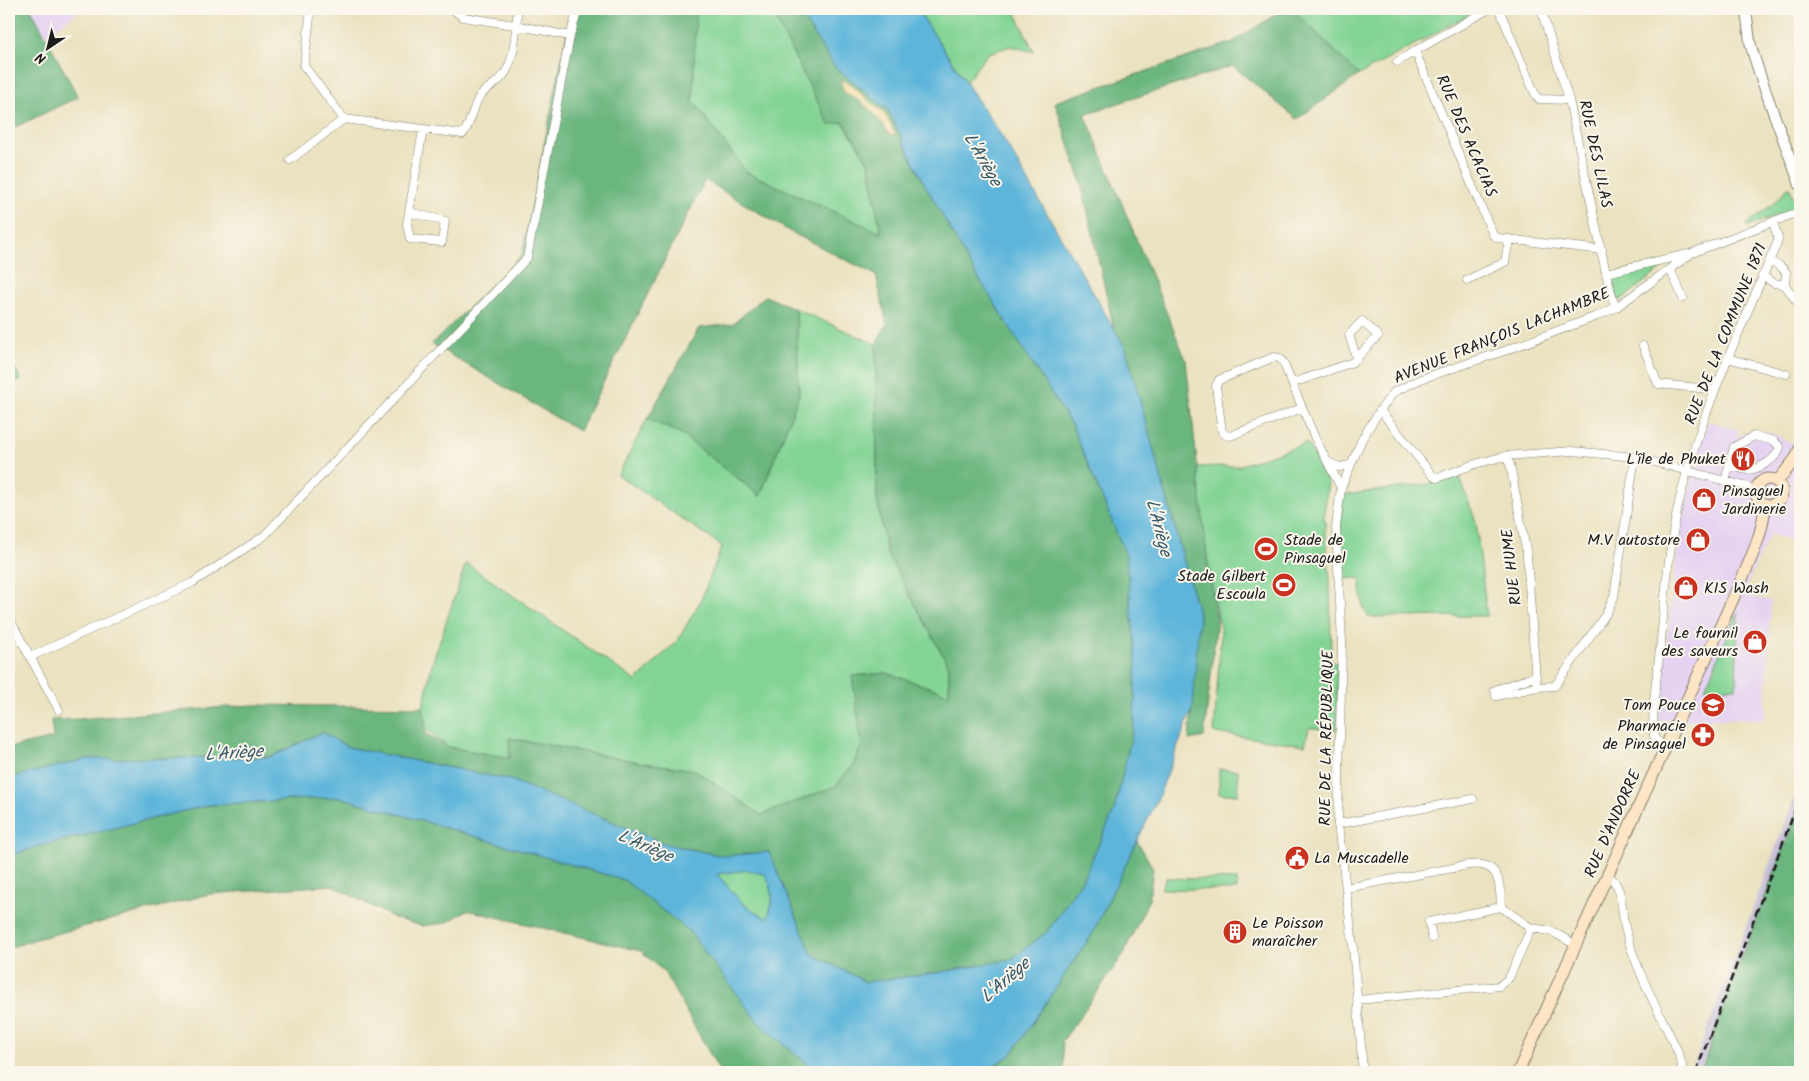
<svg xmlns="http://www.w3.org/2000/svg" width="1809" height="1081" font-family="Kalam,sans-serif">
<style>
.built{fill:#e5d3f1}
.industrial{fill:#c7c0d9}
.green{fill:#83d495;stroke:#507858}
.forest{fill:#6ab67e;stroke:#43694d}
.sand{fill:#eeda9e;stroke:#857b5d}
.water{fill:#5db5da;stroke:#3c687b;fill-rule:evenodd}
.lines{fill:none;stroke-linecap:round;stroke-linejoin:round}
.minor-casing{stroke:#837f6e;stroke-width:9}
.tertiary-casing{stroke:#837f6e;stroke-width:12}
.secondary-casing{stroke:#837f6e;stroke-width:13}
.minor{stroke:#fff;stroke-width:8}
.tertiary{stroke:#fff;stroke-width:10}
.secondary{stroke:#fde5c5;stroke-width:11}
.rail{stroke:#1c1c1c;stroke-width:2.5;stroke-dasharray:8 4;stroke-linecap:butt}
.labels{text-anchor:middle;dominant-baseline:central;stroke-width:4;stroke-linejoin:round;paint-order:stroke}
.street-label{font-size:16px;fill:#1c1c1c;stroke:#fbf7ec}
.poi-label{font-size:16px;fill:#1c1c1c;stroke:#fbf7ec;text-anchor:end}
.water-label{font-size:18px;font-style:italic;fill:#365968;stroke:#fbf7ec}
</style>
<rect width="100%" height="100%" fill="#fbf7ec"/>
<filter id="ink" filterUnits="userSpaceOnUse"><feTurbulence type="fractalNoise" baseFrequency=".02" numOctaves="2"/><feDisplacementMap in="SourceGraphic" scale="10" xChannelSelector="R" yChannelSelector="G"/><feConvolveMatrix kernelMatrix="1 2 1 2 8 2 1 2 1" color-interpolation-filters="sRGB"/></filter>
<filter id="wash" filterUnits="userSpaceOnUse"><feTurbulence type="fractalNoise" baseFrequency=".0096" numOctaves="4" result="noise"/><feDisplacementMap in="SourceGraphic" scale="20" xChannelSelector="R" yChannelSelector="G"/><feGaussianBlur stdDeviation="1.12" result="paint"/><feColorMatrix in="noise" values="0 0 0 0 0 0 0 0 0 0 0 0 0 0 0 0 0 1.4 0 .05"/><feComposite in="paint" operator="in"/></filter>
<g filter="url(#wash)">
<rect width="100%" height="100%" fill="#eae2c0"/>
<path class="built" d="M31,9H82L45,36Z
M1708,421L1739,430L1736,437L1755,430L1777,435L1800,448V543L1770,534L1742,595L1771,601L1765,719L1658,720L1665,652L1681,520Z"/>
<path class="industrial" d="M1800,783V811L1700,1072H1691Z"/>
<path class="green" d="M696,9H774L773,12L869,163L881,234L746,172L693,101Z
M917,9H1014L1034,52L1011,46L988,53L966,82Z
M1292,9H1471L1472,13L1359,75Z
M1789,186L1794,200H1800V206L1747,227L1746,225L1778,200Z
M1660,263L1664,267L1618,302L1613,274Z
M796,309L876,344L877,499L887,554L949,666V694L887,673L853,676L862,745L854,763L836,786L761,815L695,770L644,763L510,738V758L448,747L426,729L423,707L432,664L466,563L636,681L678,640L701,600L722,546L618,475L647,419L680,433L760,496L799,395Z
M9,357L21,380L9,386Z
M1307,443L1328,483L1324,514L1330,581L1331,662L1337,663V729L1309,728L1305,745L1214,733L1221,633L1201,528L1193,467L1238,466Z
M1459,475L1476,522L1487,616L1368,617L1363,606L1360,578L1344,579L1340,530L1343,495L1438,483Z
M1738,612L1736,687L1705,688Z
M1219,769L1238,770V794H1219Z
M748,870L766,875C775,895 774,899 767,919L744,905L716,874Z
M1166,878L1237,880V890L1161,889Z"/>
<path class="forest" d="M9,9H31L78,97L9,130Z
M572,9H638L658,12L659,9H696L693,101L746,172L881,233L869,163L844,122L829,125L772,12L774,9H797L836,68L888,110L924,183L969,263L1072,426L1126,555L1136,658L1134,726L1114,811L1083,879L1047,932L1010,960L929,974L866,982L812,955L768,852L723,856L666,844L511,780L347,747L322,732L271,757L87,759L9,778V748L53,738L51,720L79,719L252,705L423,707L426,734L448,747L510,758L509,738L644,763L695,770L761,815L836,786L854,763L862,745L852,676L887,673L949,694V666L887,554L877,499L876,344L887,324L876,275L789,231L705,180L579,431L432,344L522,254Z
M1284,9H1292L1359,75L1297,119L1233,66L1085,114L1186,360L1209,575L1217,620L1204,737L1189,740L1199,616L1126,349L1114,329L1081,182L1055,102L1233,42Z
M765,296L796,309L799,395L760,496L680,433L647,419L699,328L733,324Z
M340,797L624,880L689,931L759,1023L817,1072H720L664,972L641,951L467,910L446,923L422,926L394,918L332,885L210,894L36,939L9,948V856L40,846L209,805Z
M1800,806V1072H1701L1733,979Z
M1137,841L1153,868L1149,899L1123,955L1062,1042L1064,1072H983L1011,1055L1092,934Z"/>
<path class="sand" d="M840,79L851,84L870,102L884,112L896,135L889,134C877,114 864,102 844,92Z"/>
<path class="water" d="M797,9H917L1003,138L1126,349L1199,616L1193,707L1158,798L1092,934L1011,1055L983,1072H817L759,1023L689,931L624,880L340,797L209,805L40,846L9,856V778L87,759L271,757L322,732L347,747L511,780L666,844L723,856L769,852L812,954L866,982L929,974L1010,960L1047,932L1083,879L1114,811L1134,726L1136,658L1126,555L1072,426L969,263L924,183L888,110L836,68ZM748,870L766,875C774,893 774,901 767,919L744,905L717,874Z"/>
</g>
<g filter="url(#ink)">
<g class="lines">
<defs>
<path id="minor" d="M311,9L304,66L344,119L463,134C471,123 472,111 478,99C484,88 496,85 503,76C516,60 515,29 518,9
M452,9L463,17L515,25L570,36
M1499,9L1536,96L1539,99L1569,100
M1541,9L1569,100L1606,273L1615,308
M1415,51L1489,9
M1397,62L1415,51L1493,235L1498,238L1602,250
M290,160L344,119
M409,212L445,221L442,242L410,239L407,224L423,130
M1769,261L1780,266L1786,272L1785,285
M1670,269L1683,298
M1606,273L1688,254
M1762,276L1774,283L1785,285L1800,306
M1467,280L1505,262L1509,239
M1643,346L1658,384L1710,389L1714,392
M1727,358L1786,374
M1293,383L1353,362L1378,336L1362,321L1349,335L1357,359
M1302,408L1230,436L1226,435L1222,432L1216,386L1219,380L1274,357L1279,358L1283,362L1315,438L1341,488
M1380,410L1432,475L1437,478L1475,464L1505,456L1572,451L1635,457L1756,489
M1505,456L1510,464L1527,555L1536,681
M1328,462L1339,467L1350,465
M1725,481L1734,447L1754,436L1774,441L1780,447C1777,459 1761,468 1749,470C1743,470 1735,467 1729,465
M9,618L59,710
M30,657L192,583L264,536L527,258L570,36L578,9
M1536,676L1495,690L1496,696L1537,687L1555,686L1606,614L1614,597L1635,457
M1665,747L1656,740L1654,736C1651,707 1658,670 1661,641C1665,595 1669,544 1680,498C1702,409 1742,327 1777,243L1778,238L1773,222
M1338,824L1473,799
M1607,876C1624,883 1621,912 1625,928C1636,971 1659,1012 1678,1052L1682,1065L1681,1072
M1346,888L1469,865C1500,861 1500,882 1501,907L1531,928L1551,931L1576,945
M1432,938L1429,922L1501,907
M1358,1000L1499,986L1509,978L1531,928
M1363,1072L1353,946L1338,824L1342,642L1336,527L1341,488L1362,439L1380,410L1394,392L1421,379L1507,350L1597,316L1615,308L1692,253L1790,215L1800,212"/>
<path id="tertiary" d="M1745,9C1749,22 1748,37 1752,50C1766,96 1784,140 1800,185"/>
<path id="secondary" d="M1756 492a13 13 0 1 1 26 0a13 13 0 1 1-26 0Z
M1777,482L1796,458L1800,448
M1518,1072L1732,601C1746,569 1763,538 1765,504"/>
</defs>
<use href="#minor" class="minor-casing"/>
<use href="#tertiary" class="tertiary-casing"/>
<use href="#secondary" class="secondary-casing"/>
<use href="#minor" class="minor"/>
<use href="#tertiary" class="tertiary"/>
<use href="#secondary" class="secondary"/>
<path class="rail" d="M1696,1072L1800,797"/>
</g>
</g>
<defs>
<symbol id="restaurant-disc" viewBox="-11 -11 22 22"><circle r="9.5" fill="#c8321e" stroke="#fbf7ec"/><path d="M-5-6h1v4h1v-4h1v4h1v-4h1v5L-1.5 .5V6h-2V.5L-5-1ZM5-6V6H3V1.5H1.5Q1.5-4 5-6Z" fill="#fff"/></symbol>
<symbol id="shop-disc" viewBox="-11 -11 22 22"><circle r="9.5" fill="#c8321e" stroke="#fbf7ec"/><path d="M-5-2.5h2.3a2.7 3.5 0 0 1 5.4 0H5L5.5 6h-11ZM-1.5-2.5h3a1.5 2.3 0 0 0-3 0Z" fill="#fff"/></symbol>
<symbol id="stadium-disc" viewBox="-11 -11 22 22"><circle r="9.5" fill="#c8321e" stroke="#fbf7ec"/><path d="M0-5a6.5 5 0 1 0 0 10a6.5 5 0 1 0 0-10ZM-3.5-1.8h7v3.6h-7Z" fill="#fff"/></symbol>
<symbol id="school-disc" viewBox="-11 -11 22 22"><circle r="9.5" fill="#c8321e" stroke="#fbf7ec"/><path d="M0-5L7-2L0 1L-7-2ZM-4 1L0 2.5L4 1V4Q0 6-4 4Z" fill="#fff"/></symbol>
<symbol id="pharmacy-disc" viewBox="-11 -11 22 22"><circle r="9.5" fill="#c8321e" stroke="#fbf7ec"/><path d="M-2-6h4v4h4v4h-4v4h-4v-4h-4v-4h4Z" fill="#fff"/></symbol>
<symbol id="civic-disc" viewBox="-11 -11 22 22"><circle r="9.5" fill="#c8321e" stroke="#fbf7ec"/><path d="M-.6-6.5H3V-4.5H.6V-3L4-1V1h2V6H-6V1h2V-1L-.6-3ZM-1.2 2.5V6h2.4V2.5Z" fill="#fff"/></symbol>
<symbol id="building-disc" viewBox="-11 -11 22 22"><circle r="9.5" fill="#c8321e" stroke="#fbf7ec"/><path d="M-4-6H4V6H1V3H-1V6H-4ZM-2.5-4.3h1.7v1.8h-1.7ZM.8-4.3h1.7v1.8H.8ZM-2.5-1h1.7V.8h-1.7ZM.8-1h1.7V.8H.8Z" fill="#fff"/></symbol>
</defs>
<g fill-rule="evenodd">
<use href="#restaurant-disc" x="1729" y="445" width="28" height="28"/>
<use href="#shop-disc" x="1690" y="486" width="28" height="28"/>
<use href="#shop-disc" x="1684" y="526" width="28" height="28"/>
<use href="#stadium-disc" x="1252" y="535" width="28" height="28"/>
<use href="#stadium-disc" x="1270" y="571" width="28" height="28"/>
<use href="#shop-disc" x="1672" y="574" width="28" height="28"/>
<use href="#shop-disc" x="1741" y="628" width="28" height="28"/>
<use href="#school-disc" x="1699" y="691" width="28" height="28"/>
<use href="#pharmacy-disc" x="1689" y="721" width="28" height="28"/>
<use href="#civic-disc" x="1283" y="844" width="28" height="28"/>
<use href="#building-disc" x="1221" y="918" width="28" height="28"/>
</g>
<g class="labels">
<g class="street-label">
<text transform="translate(1466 136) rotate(67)">RUE DES ACACIAS</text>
<text transform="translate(1595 154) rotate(78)">RUE DES LILAS</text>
<text transform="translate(1726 334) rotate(-68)">RUE DE LA COMMUNE 1871</text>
<text transform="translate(1502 336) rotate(-22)">AVENUE FRANÇOIS LACHAMBRE</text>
<text transform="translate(1512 567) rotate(-97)">RUE HUME</text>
<text transform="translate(1327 738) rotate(-89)">RUE DE LA RÉPUBLIQUE</text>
<text transform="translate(1613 824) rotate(-66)">RUE D'ANDORRE</text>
</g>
<g class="poi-label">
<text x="1726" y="459">L'île de Phuket</text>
<text x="1722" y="491" text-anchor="start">Pinsaguel<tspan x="1722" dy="18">Jardinerie</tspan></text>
<text x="1284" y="540" text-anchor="start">Stade de<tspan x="1284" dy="18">Pinsaguel</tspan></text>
<text x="1680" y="540">M.V autostore</text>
<text x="1266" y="576">Stade Gilbert<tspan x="1266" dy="18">Escoula</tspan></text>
<text x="1704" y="588" text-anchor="start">KIS Wash</text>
<text x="1738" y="633">Le fournil<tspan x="1738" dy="18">des saveurs</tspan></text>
<text x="1696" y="705">Tom Pouce</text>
<text x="1686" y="726">Pharmacie<tspan x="1686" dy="18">de Pinsaguel</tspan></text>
<text x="1314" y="858" text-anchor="start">La Muscadelle</text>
<text x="1252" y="923" text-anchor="start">Le Poisson<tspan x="1252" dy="18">maraîcher</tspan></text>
</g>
<g class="water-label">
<text transform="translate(982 160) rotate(60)">L'Ariège</text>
<text transform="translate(1158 528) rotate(75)">L'Ariège</text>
<text transform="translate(234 754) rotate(-4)">L'Ariège</text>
<text transform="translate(645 847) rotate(23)">L'Ariège</text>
<text transform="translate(1006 981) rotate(-41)">L'Ariège</text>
</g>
</g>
<rect width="1809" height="1081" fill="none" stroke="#fbf7ec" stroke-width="30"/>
<g transform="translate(48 48) rotate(215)" stroke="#fbf7ec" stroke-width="4" paint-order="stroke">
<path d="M0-4L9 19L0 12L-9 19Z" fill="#1c1c1c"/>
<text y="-8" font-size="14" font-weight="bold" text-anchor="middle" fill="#1c1c1c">N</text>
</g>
</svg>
